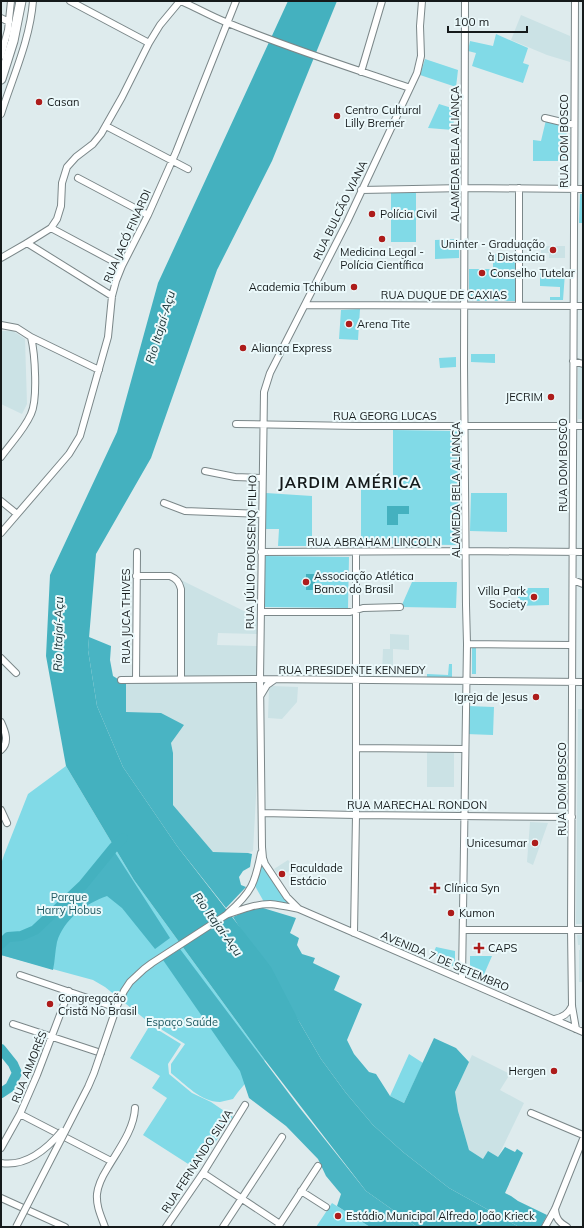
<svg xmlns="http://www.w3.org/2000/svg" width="584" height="1228" font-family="Mulish,sans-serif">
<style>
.built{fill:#cbe2e5}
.green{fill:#81dae7}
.forest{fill:#49b4c3}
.water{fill:#44b1bf}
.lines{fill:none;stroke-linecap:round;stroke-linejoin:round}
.river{stroke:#44b1bf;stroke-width:10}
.minor-casing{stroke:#7b8789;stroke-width:8}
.highway-casing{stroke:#7b8789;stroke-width:11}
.minor{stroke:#fff;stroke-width:6}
.highway{stroke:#fff;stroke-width:9}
.minor-bridge-casing{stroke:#7b8789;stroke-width:8;stroke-linecap:butt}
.minor-bridge{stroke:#fff;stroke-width:6}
.poi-dot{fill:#ad1c1b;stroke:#ebf9fb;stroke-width:1.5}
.labels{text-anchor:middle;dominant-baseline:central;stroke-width:4;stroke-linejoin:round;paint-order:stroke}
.poi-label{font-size:11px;fill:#151a1b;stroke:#ebf9fb;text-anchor:start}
.street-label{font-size:11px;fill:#151a1b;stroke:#ebf9fb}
.park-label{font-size:11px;fill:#205b63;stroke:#ebf9fb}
.water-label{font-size:12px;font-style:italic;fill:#173033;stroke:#ebf9fb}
.district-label{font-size:15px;font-weight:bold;letter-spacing:1px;fill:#151a1b;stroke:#ebf9fb}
</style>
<rect width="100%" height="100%" fill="#deebed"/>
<path class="built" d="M521,15L570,36V62L547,55L511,40Z
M541,246H565V258H549V253H541Z
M1,331H13L25,339L27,404L22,414L1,404Z
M578,364L583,366V419H578Z
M179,579L258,618V634L218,633L217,645L258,646V677L184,676V595Z
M390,634L409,635V650L393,649V674H382L383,649H390Z
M138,683H258V760L253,851L248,853L213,852L173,805V753L171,743L184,725L126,712V684Z
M272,686L298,687L297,702L282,719L268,718L269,689Z
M578,709H583V924H576Z
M427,752H454V787H427Z
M530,822L548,823L533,865L527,862Z
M288,860L294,867L281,878L274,869Z
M577,935H583V982H579V950H580V945H578Z
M472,1055L510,1074L500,1090L524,1103L498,1157L483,1159L469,1150L458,1111L455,1092Z"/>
<path class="green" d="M496,34L528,48L523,63L529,65L523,83L472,66L476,53L468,51L470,41L493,46Z
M425,59L458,70L456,87L420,75Z
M439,104L455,109L453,130L428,128Z
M546,120L567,126L565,161H533V140L541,141Z
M391,193H416V242H391Z
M580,194H583V223H579Z
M459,239V258L435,259V240Z
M493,254H516V301H469V269H493Z
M540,273H565L563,300H550V297H560V287L540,286Z
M360,309L358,340L339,339L341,310Z
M471,354H495V363L471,362Z
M456,357V367L440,368L439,358Z
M393,430L459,431L458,545L361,544V482H393Z
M266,493L312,496V546H278L279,529H266Z
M471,493H507V532L470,531Z
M265,556L349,557L348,608L264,607Z
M412,582H457L456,608L401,607Z
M518,588H549V605L518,606Z
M472,647H476V674H472Z
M449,664H452V677H427V674L448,675Z
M467,706L494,707L493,735L466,734Z
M66,766L134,880L265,1060L238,1092L233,1099C229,1100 224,1101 220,1102C201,1102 185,1084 171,1073V1064L185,1044L146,1020L105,987L93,980L1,955V864L4,855L28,794Z
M261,856L289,903V904L264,902L255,886L259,875Z
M436,947L455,951V965L453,966L443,962L444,960L433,954Z
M470,956H492L482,979L470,974Z
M150,1025L181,1044L168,1064L169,1074L192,1093L211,1102L233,1117L196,1169L143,1135L167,1098L152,1088L160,1076L130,1058Z
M409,1054L423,1063L404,1103L390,1096Z
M332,1203L370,1227H316Z"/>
<path class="forest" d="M89,637L111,646L110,660L113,676L126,684V712L161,713L184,725L171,743L173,753V805L213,852L248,853L252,854L250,867L243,871L239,877L241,885L246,887L226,908L177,846L123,767L97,706L88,650Z
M114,851L170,938L155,949L122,908L107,896C85,904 64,919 57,942C55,951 55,961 53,970L1,955V949L9,939C27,938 40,932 50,917Z
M263,908L296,918L290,933L299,938L297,945L302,954L315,958L313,963L340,976L334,990L362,1004L347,1040L354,1054L369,1072L376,1074L390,1096L404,1103L434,1038L456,1048L469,1062L455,1092L458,1111L469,1150L483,1159L488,1151L498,1157L505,1147L515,1152L517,1149L523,1153L505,1193L511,1196L518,1201L547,1215L541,1227H519L449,1188L403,1152L373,1125L346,1093L321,1059L300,1023L233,917L251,909Z
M180,949L299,1107L366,1191L417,1227H370L337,1206L341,1194L326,1176L318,1159L286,1126L249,1098L240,1071L163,960Z"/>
<path class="water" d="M288,1H337L272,161L217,270L151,458L96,554L88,650L97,706L123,767L177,846L271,967L300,1023L321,1059L346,1093L373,1125L403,1152L449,1188L519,1227H417L366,1191L265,1060L134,880L66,766L46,656L50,575L117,432L158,283Z
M387,506H409V514H398V525H387Z
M306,574H315V590H306Z"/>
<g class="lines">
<path class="river" d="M1,944L8,937L21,936L35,930L83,885L114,847L123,838
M1,1049L13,1064L17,1073L10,1087L1,1093"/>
<defs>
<path id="minor" d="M70,1L149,43
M181,1C197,8 212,17 228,23C288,48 349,67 410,88
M575,1L571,929L572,1006L576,1029
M1,18L9,22
M1,56L8,30L11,1
M361,72L382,1
M1,114C13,76 30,40 33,1
M545,118L574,125
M106,126L188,169
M78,178L148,215
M361,190L465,188L583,189
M51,228L122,266
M27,243L112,296
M1,258L27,243L51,228L57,219L61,206L62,183L67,167L76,157L93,144L101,134L122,97L149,43L160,25L180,1
M305,305L583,306
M519,305V188
M1,325L17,328L31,337C35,354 38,399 31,414C24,430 11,443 1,457
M31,337L99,370
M573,361L583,364
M236,424L357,426H583
M205,471L235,477L262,478
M1,501L17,514
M164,503L185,511L262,514
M1,533L69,454L80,436L108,337L112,296L116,281L122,266L148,215L176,152L236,1
M261,552L466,551L583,552
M136,576H170C177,579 179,582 181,589V679
M573,580L583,584
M261,612H350L363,608L400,607
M467,644L572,645
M1,658L16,673
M121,680L260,679L583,682
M136,680L137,552
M261,695L267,685L274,680
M1,722C5,731 10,742 1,750
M356,748L465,749
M1,810L7,823
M262,813L356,815L572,817
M299,909L287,897L265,864L263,858L262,847L260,679L264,392L270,373L347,222L417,73L421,56L420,26L422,1
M228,913C252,892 255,883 261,853
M226,915C240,910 255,904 270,904C280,905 289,907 299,909L583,1032
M463,930H583
M354,933L356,815V552
M20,975L114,1007L113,1013
M462,979L467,644L466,605L464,365L465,1
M555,1019C563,1017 568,1014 572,1006
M13,1024L101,1053
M531,1113L583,1135
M20,1114L111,1161
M1,1148L20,1114L37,1075L69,991
M203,1173L280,1224
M301,1191L326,1207
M1,1198L65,1227
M555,1209C556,1219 559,1222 567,1227
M105,1227C101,1216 96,1206 97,1194C98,1185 102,1177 107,1169C118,1150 134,1130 135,1108
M166,1227L203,1173L245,1105
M223,1227L282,1137
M278,1227L318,1166
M545,1227L555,1209L583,1139"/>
<path id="highway" d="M1,79L13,41L21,1"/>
</defs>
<use href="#minor" class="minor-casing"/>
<use href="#highway" class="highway-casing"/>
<use href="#minor" class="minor"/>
<use href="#highway" class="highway"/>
<defs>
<path id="minor-bridge" d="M1,1163C26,1167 47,1149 62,1131
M16,1227L88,1087L94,1073L117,1006L124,991L130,982L144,969L152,963L226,915"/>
</defs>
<use href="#minor-bridge" class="minor-bridge-casing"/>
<use href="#minor-bridge" class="minor-bridge"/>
</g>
<g class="poi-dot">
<circle cx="39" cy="102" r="4"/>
<circle cx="337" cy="116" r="4"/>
<circle cx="372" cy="214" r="4"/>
<circle cx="382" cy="239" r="4"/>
<circle cx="553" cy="250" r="4"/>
<circle cx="482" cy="273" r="4"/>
<circle cx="354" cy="287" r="4"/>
<circle cx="349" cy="324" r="4"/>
<circle cx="243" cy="348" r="4"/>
<circle cx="551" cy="397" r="4"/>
<circle cx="306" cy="582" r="4"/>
<circle cx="534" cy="597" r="4"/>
<circle cx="536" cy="697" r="4"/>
<circle cx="535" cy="843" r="4"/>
<circle cx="282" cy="874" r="4"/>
<path d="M433 882h4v4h4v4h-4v4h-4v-4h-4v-4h4z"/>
<circle cx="451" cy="913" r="4"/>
<path d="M477 942h4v4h4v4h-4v4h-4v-4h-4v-4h4z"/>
<circle cx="50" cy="1004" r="4"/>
<circle cx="554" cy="1071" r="4"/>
<circle cx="338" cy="1216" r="4"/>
</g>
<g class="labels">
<g class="poi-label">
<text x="47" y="102">Casan</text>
<text x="345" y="110">Centro Cultural<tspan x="345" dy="13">Lilly Bremer</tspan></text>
<text x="380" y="214">Polícia Civil</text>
<text x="545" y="244" text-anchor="end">Uninter - Graduação<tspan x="545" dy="13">à Distancia</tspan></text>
<text x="382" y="252" text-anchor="middle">Medicina Legal -<tspan x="382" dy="13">Polícia Científica</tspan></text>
<text x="490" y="273">Conselho Tutelar</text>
<text x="346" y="287" text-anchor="end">Academia Tchibum</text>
<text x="357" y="324">Arena Tite</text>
<text x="251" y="348">Aliança Express</text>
<text x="543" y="397" text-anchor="end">JECRIM</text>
<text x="314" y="576">Associação Atlética<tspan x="314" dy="13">Banco do Brasil</tspan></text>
<text x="526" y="591" text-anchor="end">Villa Park<tspan x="526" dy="13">Society</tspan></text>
<text x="528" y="697" text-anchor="end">Igreja de Jesus</text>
<text x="527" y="843" text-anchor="end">Unicesumar</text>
<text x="290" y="868">Faculdade<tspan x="290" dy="13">Estácio</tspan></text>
<text x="444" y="888">Clínica Syn</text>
<text x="459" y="913">Kumon</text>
<text x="488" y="948">CAPS</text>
<text x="58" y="998">Congregação<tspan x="58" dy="13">Cristã No Brasil</tspan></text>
<text x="546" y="1071" text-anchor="end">Hergen</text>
<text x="346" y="1216">Estádio Municipal Alfredo João Krieck</text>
</g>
<g class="street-label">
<text transform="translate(564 141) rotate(-90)">RUA DOM BOSCO</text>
<text transform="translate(455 154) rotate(-90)">ALAMEDA BELA ALIANÇA</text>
<text transform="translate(340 210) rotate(-64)">RUA BULCÃO VIANA</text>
<text transform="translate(127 236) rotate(-66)">RUA JACÓ FINARDI</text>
<text x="444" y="295">RUA DUQUE DE CAXIAS</text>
<text x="385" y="416">RUA GEORG LUCAS</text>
<text transform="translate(563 465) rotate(-90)">RUA DOM BOSCO</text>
<text transform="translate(456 490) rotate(-90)">ALAMEDA BELA ALIANÇA</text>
<text x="374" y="542">RUA ABRAHAM LINCOLN</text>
<text transform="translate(251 552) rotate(-89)">RUA JÚLIO ROUSSENQ FILHO</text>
<text transform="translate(126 616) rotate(-90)">RUA JUCA THIVES</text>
<text x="352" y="670">RUA PRESIDENTE KENNEDY</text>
<text transform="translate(562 789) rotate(-90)">RUA DOM BOSCO</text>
<text x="417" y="805">RUA MARECHAL RONDON</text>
<text transform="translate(445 961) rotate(23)">AVENIDA 7 DE SETEMBRO</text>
<text transform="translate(29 1067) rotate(-68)">RUA AIMORÉS</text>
<text transform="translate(197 1161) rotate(-57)">RUA FERNANDO SILVA</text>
</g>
<g class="park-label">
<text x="69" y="897">Parque<tspan x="69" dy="13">Harry Hobus</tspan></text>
<text x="182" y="1022">Espaço Saúde</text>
</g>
<g class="water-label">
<text transform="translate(160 327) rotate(-73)">Rio Itajaí-Açu</text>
<text transform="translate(58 634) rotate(-89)">Rio Itajaí-Açu</text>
<text transform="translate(218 924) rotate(54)">Rio Itajaí-Açu</text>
</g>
<g class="district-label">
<text x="350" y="482">JARDIM AMÉRICA</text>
</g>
</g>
<rect width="584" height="1228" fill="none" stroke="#151a1b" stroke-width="4"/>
<path d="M448 26v6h79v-6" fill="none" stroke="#151a1b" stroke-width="2"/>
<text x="454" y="26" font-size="12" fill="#151a1b" stroke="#ebf9fb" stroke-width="3" paint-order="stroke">100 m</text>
</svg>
